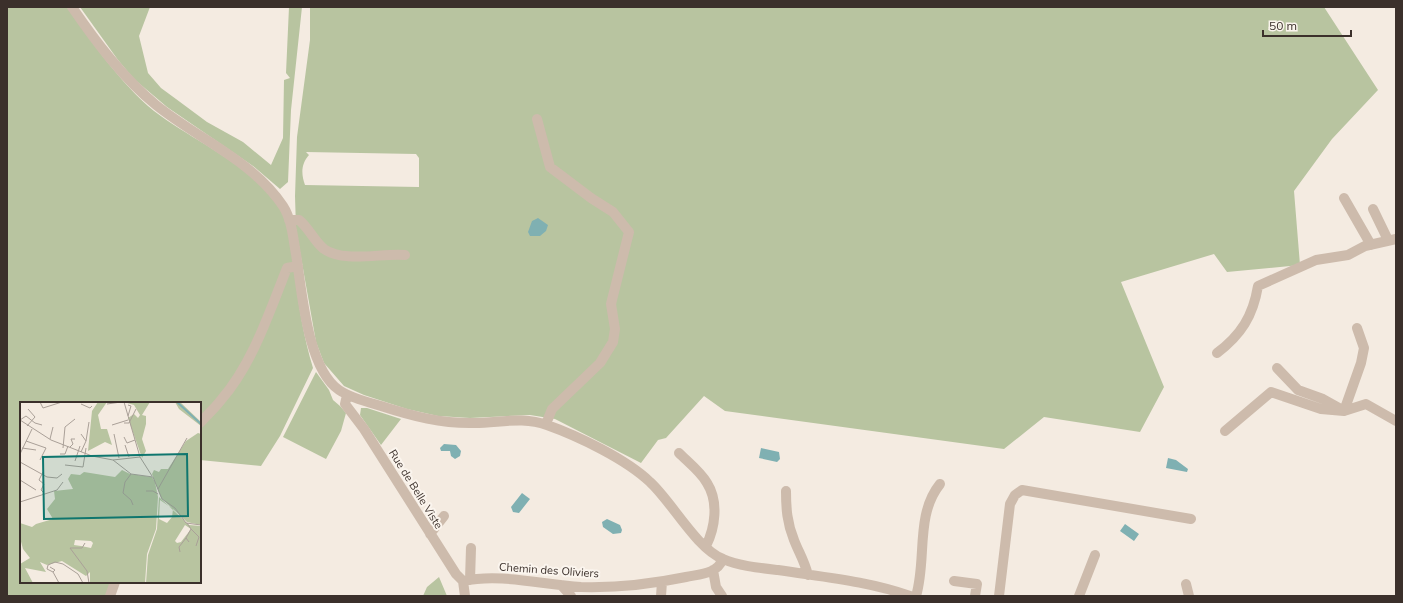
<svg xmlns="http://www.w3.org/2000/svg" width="1403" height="603" font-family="Mulish,sans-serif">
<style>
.green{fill:#b8c4a0;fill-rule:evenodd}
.water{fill:#7fb0b2}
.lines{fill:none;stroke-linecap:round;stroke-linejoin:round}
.minor{stroke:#cdbbac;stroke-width:10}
.labels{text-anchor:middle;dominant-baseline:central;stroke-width:4;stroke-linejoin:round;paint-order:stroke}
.street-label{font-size:11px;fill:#3b302b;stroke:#fbf5ee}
.inset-river{fill:none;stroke:#7fb0b2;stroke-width:2}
.inset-road{fill:none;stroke:#aaa098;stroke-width:1}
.view{fill:#0f766e;fill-opacity:0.15;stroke:#0f766e;stroke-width:2}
.inset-edge{fill:none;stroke:#3b302b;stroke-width:2}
</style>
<rect width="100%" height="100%" fill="#f4ebe1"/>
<path class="green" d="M7,7H67C93,43 119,82 154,111C196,143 250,163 280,209C292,228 292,255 295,276C299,308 304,338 313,368L280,436L261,466L200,460V403H21V582H112L106,596H7Z
M80,7H150L139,36L148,73L161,88L176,99L207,122L243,142L271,165L283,138L284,80L290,78L286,73L289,7H302L291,110L288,182L280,189L253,166L167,107L134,79L118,60Z
M310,7H1324L1378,90L1332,139L1294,191L1300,265L1227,272L1214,254L1121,282L1164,387L1140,432L1044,417L1004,449L725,411L704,396L666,438L658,440L641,463L555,419L530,415L470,418L438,416L407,409L364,395L344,386L324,363L316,342L296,229L295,196L297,137L310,40ZM306,152L416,154L419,158V187L305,185C301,174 301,164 309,155Z
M316,372L329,390L333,400L340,406L346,413L341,431L326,459L283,437Z
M361,408H367L401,419L381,445L360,415Z
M439,577L447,596H423L427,587Z"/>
<path class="water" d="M538,218L548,225L546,231L540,236H530L528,232L532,221Z
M444,444L456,445L461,451L460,456L455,459L451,456L450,451H441L440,448Z
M761,448L779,452L780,459L777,462L759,458Z
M1168,458L1176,460L1188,469L1187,472L1166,468Z
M522,493L530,499L519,513L513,512L511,507Z
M607,519L620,525L622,530L621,533L613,534L603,527L602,522Z
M1125,524L1139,534L1134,541L1120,531Z"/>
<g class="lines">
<path class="minor" d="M72,7C96,42 123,78 156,105C198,139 252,160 283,206C292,220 293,238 296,254C302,291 307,368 339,390C351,398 367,402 381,406C412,416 442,424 475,423C499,423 523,416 547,425C578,436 626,459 650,482C672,502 696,548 723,559C739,566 760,568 778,570C822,577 868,581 910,596
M537,119L550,167L591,198L613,212L629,232L611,304L615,329L613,342L600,363L552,409L546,424
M1344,198L1371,245
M1373,209L1388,240
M289,220H299C309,228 314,241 324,249C344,263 381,253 405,255
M1217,353C1241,335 1253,316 1258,286L1316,260L1348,255L1365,246L1396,239
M1277,368L1298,390L1323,399L1341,409
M347,395L345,404L364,429L456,574L463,581L465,596
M1344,411L1361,363L1364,348L1357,328
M200,423C207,415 215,408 221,400C253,363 269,313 287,268L298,266
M1225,431L1271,392L1321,409L1344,411L1366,404L1396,421
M679,453C688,462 701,472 707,483C719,502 715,528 706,546
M786,491C786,508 787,523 794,540C799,553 804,560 808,575
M430,534L444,516
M713,570L716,587L722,596
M470,580L471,548
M463,581C502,573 542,585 581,587C617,588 652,584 686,577C700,574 717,574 723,559
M954,581L977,584L975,596
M1186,584L1189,596
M561,585L571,596
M110,596L115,582
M661,596L662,582
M916,596C927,560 915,515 940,484
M999,596L1010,504L1015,495L1022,490L1191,519
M1079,596L1095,555"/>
</g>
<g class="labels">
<g class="street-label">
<text transform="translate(416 489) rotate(58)">Rue de Belle Viste</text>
<text transform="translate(549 570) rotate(4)">Chemin des Oliviers</text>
</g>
</g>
<g transform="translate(20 402)">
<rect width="181" height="181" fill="#f4ebe1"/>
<path d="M78,0H87L78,13L81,27H87L92,43L85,40L68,49L72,9ZM104,0H130L122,13L126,14V22L122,37L126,49L122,56L108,16L114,12L118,16L120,13L114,3ZM155,0H160L181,20V24L159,7ZM178,31L181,32V123L167,120L141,96L132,72L134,68L139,70L141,67H148L166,39ZM102,68L110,72L132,75L135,80L138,95L136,127L127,152L125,181H70V170L66,174L42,159L27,163L20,160L26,170L5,166L13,181H0V162L10,156L3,147L0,136V121L12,125L16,122L33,117L27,107L35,97L34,89L53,87L48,77L51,72L60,73L64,70L95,75ZM55,138L71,139L73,141L71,146L61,144L54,143ZM139,95L169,123L181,124V181H126L128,153L137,127ZM140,98L153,107L152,115L147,121L139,117ZM165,123L171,127L161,140L157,141L155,139Z" fill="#b8c4a0" fill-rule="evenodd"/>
<path class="inset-river" d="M157,0L181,22"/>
<path class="inset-road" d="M20,0L23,6L42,0M104,0L120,55L132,74M61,2L70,6L72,4M87,2L101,0M108,3L111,4L108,14M0,18L31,38L72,54L93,58L111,72L133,75L142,97L155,106L166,121L181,123M0,18L6,14L15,21L22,23M104,21H109L116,7M92,23L108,18M7,24L15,15L8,7M94,32L99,56M104,35L107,41L115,38M30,37L33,25M6,39L26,46L20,58M66,39L69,20M105,43L109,55M50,45L53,42L51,37H55M2,46L16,48M43,46L45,25L55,17M61,50L66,39L61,32M0,52L12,27M40,52H45L48,44M93,58L120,55M55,59L60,44M0,60L27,75L37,76L42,72M45,63L63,65L66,46M111,72L105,80L103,91L111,98L113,103M0,78L16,88M138,87L167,36M126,89H133L138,92M23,90L21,88L24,82L19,78L23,70M0,100L37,88L43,80M167,121L171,127L166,136L169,140M171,127L179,135L176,144M65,141L62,146H50L67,169L69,181M160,150L159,145L166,136M30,165L35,168L33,170L39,181M33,170L27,167L28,163L35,160L43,162L58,172L63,181"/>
<path class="view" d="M167,52L168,114L24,117L23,55Z"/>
<rect width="181" height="181" class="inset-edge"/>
</g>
<rect width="1403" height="603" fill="none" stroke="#3b302b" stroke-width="16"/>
<path d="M1263 30v6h88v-6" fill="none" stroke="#3b302b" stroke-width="2"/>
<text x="1269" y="30" font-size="12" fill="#3b302b" stroke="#fbf5ee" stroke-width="3" paint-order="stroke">50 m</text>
</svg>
